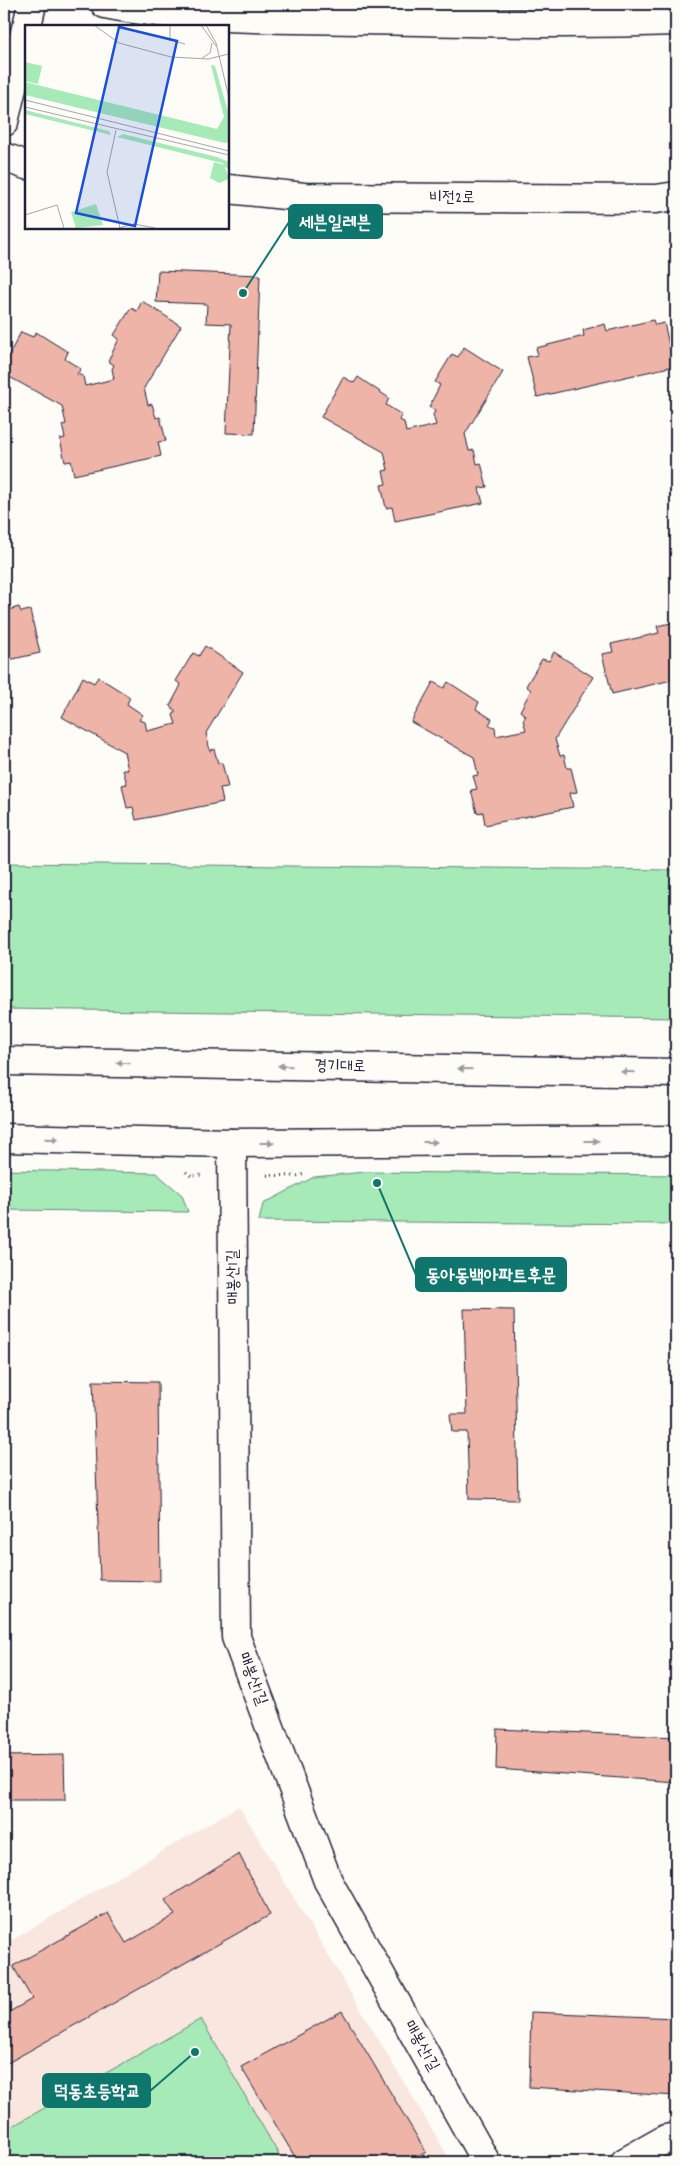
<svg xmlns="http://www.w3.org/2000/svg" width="680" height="2166" font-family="Dekko,'Poor Story',sans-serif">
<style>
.built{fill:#f8e6df}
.green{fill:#a6ebb7;stroke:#648679}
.building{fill:#eeb4a7;stroke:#22223b}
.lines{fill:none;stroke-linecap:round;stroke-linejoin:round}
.minor-casing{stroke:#22223b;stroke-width:31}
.tertiary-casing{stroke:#22223b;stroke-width:31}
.primary-casing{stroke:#22223b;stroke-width:31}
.path{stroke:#22223b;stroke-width:3;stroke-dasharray:1 4;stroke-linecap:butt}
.minor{stroke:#fdfcf7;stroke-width:28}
.tertiary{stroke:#fdfcf7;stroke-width:28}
.primary{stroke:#fdfcf7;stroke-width:28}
.oneway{fill:#9a9aa2}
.labels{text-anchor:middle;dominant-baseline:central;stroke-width:4;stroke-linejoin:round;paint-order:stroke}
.street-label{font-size:16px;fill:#22223b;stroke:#fdfcf7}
.inset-road{fill:none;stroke:#a5a5ac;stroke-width:1}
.view{fill:#1d4ed8;fill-opacity:0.15;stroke:#1d4ed8;stroke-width:2.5}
.inset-edge{fill:none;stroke:#22223b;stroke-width:2.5}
.leader{fill:none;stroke:#0f766e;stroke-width:2}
.callout-dot{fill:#0f766e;stroke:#fdfcf7;stroke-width:2}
.callout{fill:#0f766e;stroke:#0f766e;stroke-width:2}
.callout-label{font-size:18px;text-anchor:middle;font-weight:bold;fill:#fff}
</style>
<rect width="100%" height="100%" fill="#fdfcf7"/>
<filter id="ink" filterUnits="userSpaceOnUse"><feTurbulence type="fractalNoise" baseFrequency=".02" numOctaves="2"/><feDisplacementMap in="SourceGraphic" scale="10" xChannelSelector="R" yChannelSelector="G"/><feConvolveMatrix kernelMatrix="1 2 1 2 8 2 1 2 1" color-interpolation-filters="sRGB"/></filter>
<g filter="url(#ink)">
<path class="built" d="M239,1806L449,2158L448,2162H4V1945Z"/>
<path class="green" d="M4,863L676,870V1018L4,1009Z
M4,1170L156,1173L182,1195L188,1212L4,1210Z
M365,1172L676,1175V1224L259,1221L263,1204L314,1177Z
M201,2019L283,2162H4V2131Z"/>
<path class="building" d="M158,271L260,275L254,434L226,433L231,324L206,323L207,304L156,302Z
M142,301L181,326L144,388L148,405L152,404L156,418L160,417L166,441L158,442L161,456L74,475L71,461L65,462L60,439L65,438L62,425L66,424L62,406L4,374V364L21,332L33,337L36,332L68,352L65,359L81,369L77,374L83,376L85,386L114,379L112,369L114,365L108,361L119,339L114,335L131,308L137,311Z
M653,320L655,325L664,323L674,366L537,397L527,357L538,355L536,348L584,336L583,330L605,324L607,331Z
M464,347L503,372L465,434L469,451L474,450L477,464L481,463L487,487L479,488L483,503L395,521L392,507L386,508L381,485L386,484L383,471L388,470L384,452L321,417L343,377L354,383L358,377L389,398L386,405L402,415L399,420L404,422L406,432L436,425L433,415L435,411L429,407L440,385L435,382L452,354L458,357Z
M19,607L21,612L30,610L40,653L4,661V611Z
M676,622V679L612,694L602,654L613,652L611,644L659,633L657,626Z
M205,646L243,672L206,733L210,751L214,749L218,763H222L228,787L220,788L223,802L136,820L133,807L127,808L122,785L127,784L123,770H128L124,752L62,717L83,677L94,683L98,677L130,697L127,704L143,715L139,720L145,722L147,731L176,724L173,715L176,711L170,706L181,685L176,681L193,653L199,656Z
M554,652L593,677L555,739L560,756L564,755L567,768H571L577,792L570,793L573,807L485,825L483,812L477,813L471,790L477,789L473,776L478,775L474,757L411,722L433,682L444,688L448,682L479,702L476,709L492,719L489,725L495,727L496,736L526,730L523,720L526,716L520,711L531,690L526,686L542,659L549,661Z
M464,1309L514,1310L518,1500L469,1499L467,1432H452L450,1414H467Z
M93,1381L158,1382L160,1581L100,1580Z
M497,1729L676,1737V1782L496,1769Z
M64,1755L65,1800H4V1756Z
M239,1854L270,1915L4,2065V2015L32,1999L13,1966L108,1913L126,1943L175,1915L165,1900Z
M342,2011L426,2152L409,2162H298L241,2067Z
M531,2012L676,2018V2096L529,2087Z"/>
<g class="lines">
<defs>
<path id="minor" d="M105,4C190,21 279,18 365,20C469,22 573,25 676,21
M27,26L32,4
M4,122L26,28
M232,1143L236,1637L328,1881L486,2162"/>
<path id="tertiary" d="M4,157L26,165
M228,189L304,197L656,199L676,196
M625,2162L666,2139L676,2137"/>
<path id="primary" d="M4,1061L676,1073
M4,1138L232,1143L676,1140"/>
</defs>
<use href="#minor" class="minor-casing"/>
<use href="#tertiary" class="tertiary-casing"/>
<use href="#primary" class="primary-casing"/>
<path class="path" d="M186,1172L191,1176L204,1175
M262,1175L296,1176L306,1174"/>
<use href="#minor" class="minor"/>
<use href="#tertiary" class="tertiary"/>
<use href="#primary" class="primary"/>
</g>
<defs><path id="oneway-solid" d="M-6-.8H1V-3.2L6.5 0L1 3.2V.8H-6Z" transform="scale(1.25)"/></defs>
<g class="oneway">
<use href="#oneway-solid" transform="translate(123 1063) rotate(-179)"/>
<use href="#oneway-solid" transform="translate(285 1066) rotate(-179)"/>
<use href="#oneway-solid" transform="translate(465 1069) rotate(-179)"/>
<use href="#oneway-solid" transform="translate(628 1072) rotate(-179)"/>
<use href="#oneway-solid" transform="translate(52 1139) rotate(1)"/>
<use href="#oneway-solid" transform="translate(592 1141)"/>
<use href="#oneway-solid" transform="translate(430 1142)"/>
<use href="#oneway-solid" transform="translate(267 1143)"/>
</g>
</g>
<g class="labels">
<g class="street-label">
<text x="452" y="198">비전2로</text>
<text transform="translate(340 1067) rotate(1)">경기대로</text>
<text transform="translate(234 1277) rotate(-91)">매봉산1길</text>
<text transform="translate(252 1679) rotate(69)">매봉산1길</text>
<text transform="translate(421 2046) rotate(61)">매봉산1길</text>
</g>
</g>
<g transform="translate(25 25)">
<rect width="204" height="204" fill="#fdfcf7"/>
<path d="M0,37L17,41L13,59L0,56ZM186,40L190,41L204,90V117L200,118L0,70V57L192,104L199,92ZM0,85L84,106L86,110L0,89ZM98,109L192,132L204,137V144L200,142L204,154L194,158L185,153L189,137L199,140L197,138L92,112ZM71,179L78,200L51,203L46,187Z" fill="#a6ebb7"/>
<path class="inset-road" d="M69,0L94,18L146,32L183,34L204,29M145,0V16M176,0L191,21M181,0L191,18L204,73M97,2L160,19M177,33L185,28L187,18M0,75L204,126M0,82L204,130M91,105L82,147L95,203M0,190L32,180L39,203M94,203L109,199L130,203"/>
<path class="view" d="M94,2L152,16L110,201L51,188Z"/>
<rect width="204" height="204" class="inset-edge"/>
</g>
<path class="leader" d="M243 293L289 222M377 1183L416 1275M195 2052L150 2091"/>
<g class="callout-dot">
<circle cx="243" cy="293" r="5"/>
<circle cx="377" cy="1183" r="5"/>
<circle cx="195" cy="2052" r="5"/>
</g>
<g class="callout">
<rect x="289" y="205" width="93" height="33" rx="5"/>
<rect x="416" y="1258" width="150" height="33" rx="5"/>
<rect x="43" y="2074" width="107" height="33" rx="5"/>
</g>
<g class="callout-label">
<text x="335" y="228">세븐일레븐</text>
<text x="491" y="1281">동아동백아파트후문</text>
<text x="97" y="2097">덕동초등학교</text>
</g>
<rect width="680" height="2166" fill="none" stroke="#fdfcf7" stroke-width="20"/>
<rect x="10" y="10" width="660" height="2146" fill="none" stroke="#22223b" stroke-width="2" filter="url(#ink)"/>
</svg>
